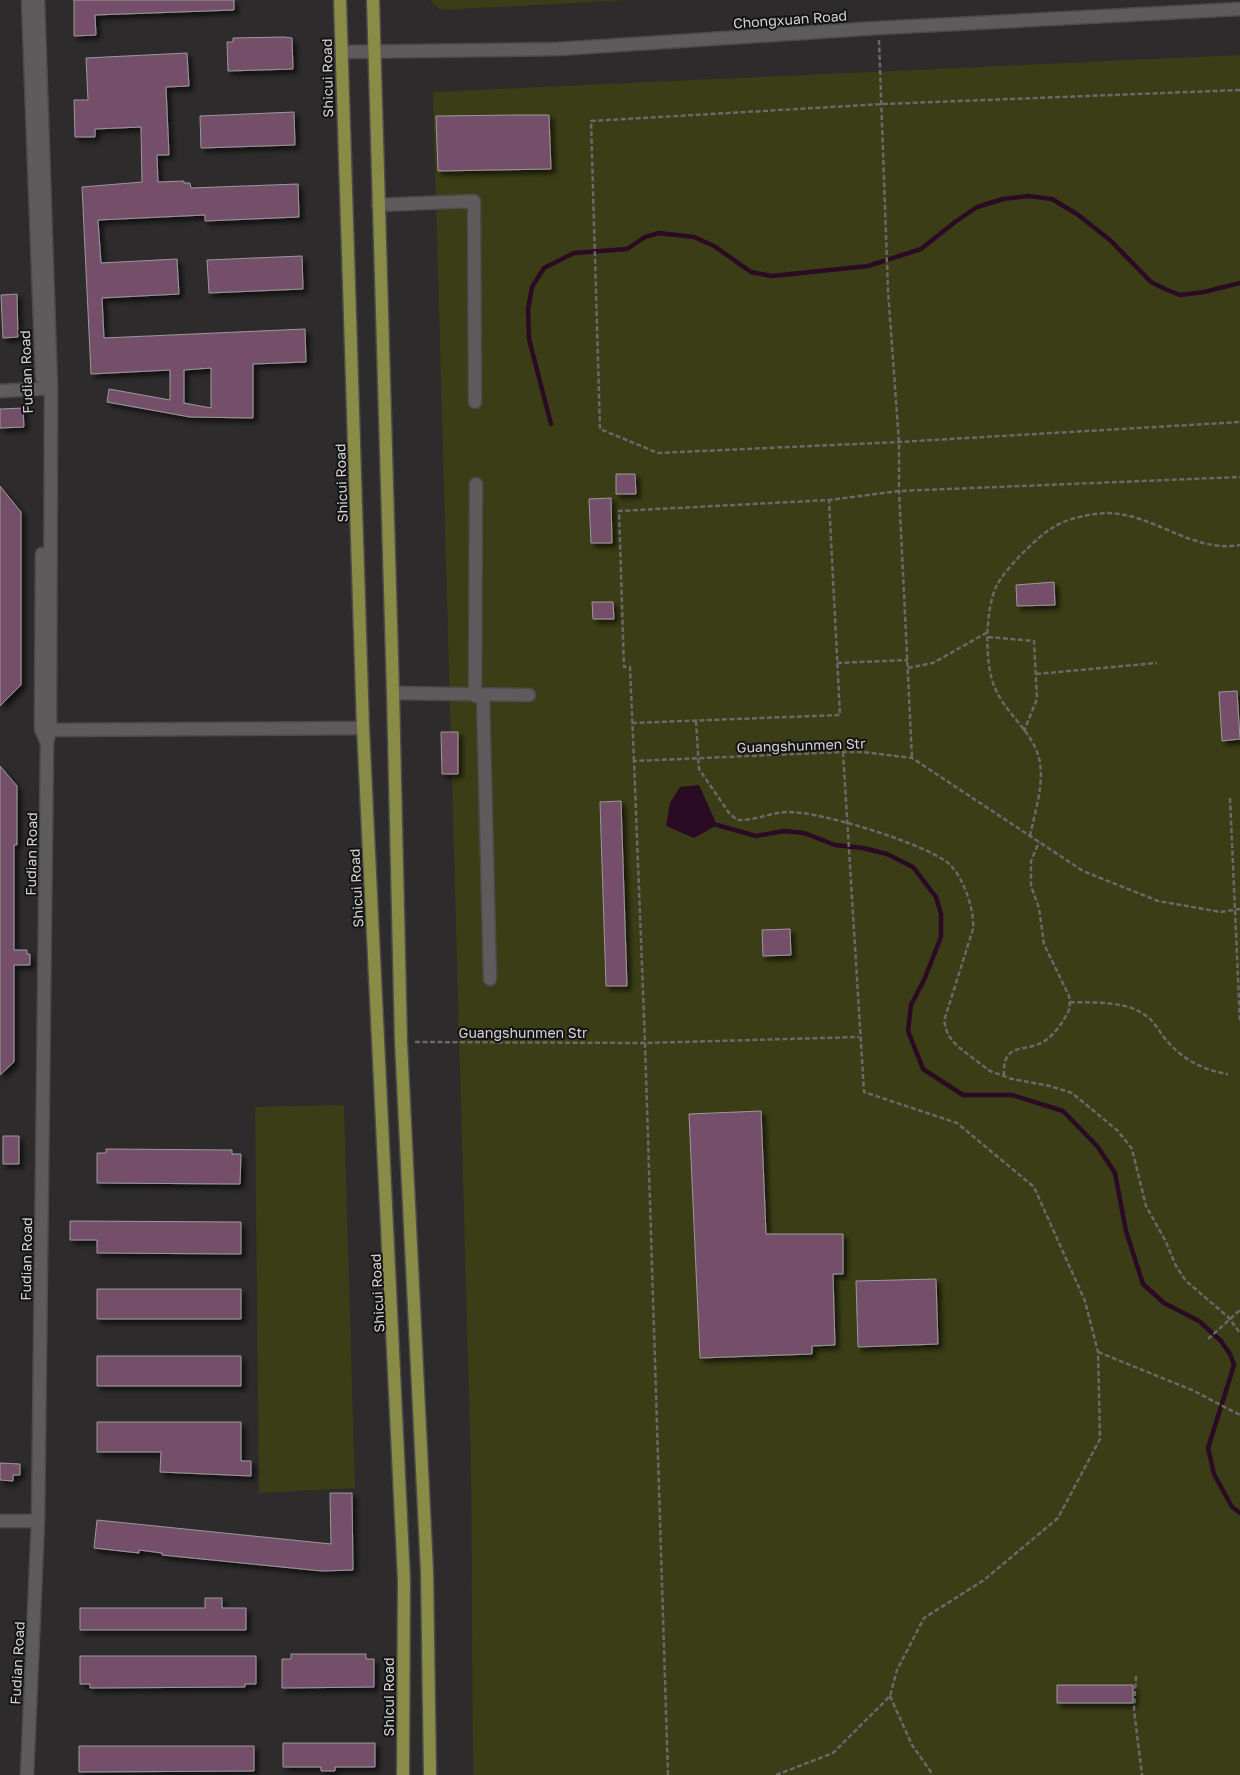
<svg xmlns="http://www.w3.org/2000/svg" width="1240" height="1775" font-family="'Golos Text',sans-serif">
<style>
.green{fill:#3a3d15}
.water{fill:#2b0b24}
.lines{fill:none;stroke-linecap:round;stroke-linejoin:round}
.stream{stroke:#2b0b24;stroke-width:4.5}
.building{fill:#75506b;stroke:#9b989a;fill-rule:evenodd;filter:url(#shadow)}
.minor-casing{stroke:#4b494a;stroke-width:15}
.major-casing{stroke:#4b494a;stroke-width:15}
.path{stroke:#6a6869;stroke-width:2.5;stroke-dasharray:5 2.5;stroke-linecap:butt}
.minor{stroke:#5e5b5d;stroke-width:12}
.major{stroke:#898c46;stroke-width:12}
.labels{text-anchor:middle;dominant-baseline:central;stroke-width:4;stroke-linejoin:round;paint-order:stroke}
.street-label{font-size:14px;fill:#d5d3d4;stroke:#151414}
</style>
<defs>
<filter id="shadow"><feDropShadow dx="4" dy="4" stdDeviation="2.5" flood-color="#0009"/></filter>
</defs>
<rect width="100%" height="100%" fill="#2d2b2c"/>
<path class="green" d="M430,0H630L440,10Z
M1240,55V1775H473L471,1471L433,92Z
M344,1105L355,1488L259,1493L255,1107Z"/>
<path class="water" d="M699,785L717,825L694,838L666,826L670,803L680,787Z"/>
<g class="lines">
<path class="stream" d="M551,424L529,339L528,309L532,287L544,268L574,253L627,249L645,237L659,233L694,237L714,246L751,272L772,276L868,266L921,249L955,222L977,207L1003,199L1028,196L1052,199L1077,214L1110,240L1151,282L1165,289L1180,295L1204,292L1240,283
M717,825L756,836L784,831L804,833L835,845L863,848L887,854L913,867L936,897L941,914V937L924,980L911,1005L908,1031L923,1069L963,1095H1012L1063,1111L1098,1147L1115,1173L1126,1231L1143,1284L1164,1303L1199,1321L1221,1341L1230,1354L1234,1365L1208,1448L1214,1474L1232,1507L1240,1513"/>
</g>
<path class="building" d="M74,0H234V10L95,15L96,35L74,36Z
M284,37L292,38L293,69L228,71L227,42H233V38Z
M187,53L189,86L166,87L169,155H157L158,182L184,181V183H190L191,188L298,184L299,217L205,221V215L98,220L101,263L177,259L179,294L102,298L104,338L305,329L306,362L253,364V418L190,417L107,402L109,389L170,400V370L91,374L82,187L142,182L141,127L95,129V137H75L74,100H88L86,58ZM211,368V408L184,403V370Z
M294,112L295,145L201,148L200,116Z
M519,115H549L551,169L438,171L436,116Z
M302,256L303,289L209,293L207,260Z
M17,294L18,337L3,338L1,295Z
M23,408L24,427L0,428V409Z
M616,474H635L636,494H616Z
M0,486L21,512V685L0,706Z
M611,498L612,543H591L589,499Z
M1054,582L1055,605L1017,606L1016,585Z
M592,602H613L614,619H593Z
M1237,691L1240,739L1222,741L1219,692Z
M441,732H458V774H442Z
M0,766L17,786V845H14V950H27V954H30V965H14V1062L0,1075Z
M621,801L627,986H606L600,802Z
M790,929L791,955L763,956L762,930Z
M761,1111L766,1234H843V1274H833L835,1345L812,1346V1354L700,1358L689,1114Z
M3,1136H19V1164H3Z
M106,1149L232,1150V1154H241L240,1184L97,1183V1153H106Z
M70,1221L241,1222V1254L97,1253V1240H70Z
M936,1279L938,1344L858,1347L856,1281Z
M97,1289H241V1319H97Z
M97,1356H241V1386H97Z
M97,1422H241V1461H251V1476L160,1472L161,1452H97Z
M0,1463L20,1464V1475H13V1481L0,1480Z
M330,1493H352L353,1570L322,1571L162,1555V1553L139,1550V1553L94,1548L97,1520L331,1544Z
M205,1598H222V1608H246V1630H80V1608H205Z
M291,1654H366V1659H374V1687L282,1688V1659H291Z
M80,1656H256V1684H245V1687L90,1688V1684H80Z
M1057,1685H1133V1703H1057Z
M283,1743H375V1767H335V1771H321V1767H283Z
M79,1746H254V1771L79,1772Z"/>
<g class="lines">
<defs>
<path id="minor" d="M28,0L42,377
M342,52L558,49L878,28L1240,9
M378,205L474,201L475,402
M0,391L51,388
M42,554L41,729L47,743
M393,693L529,695
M475,696L476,484
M483,696L490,979
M43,730L363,728
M0,1521H38
M27,1775L38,1521L47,743L50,730L51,388L38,0"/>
<path id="major" d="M340,0L363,728L404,1580L403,1775
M373,0L393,693L401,1042L427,1571L430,1775"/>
</defs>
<use href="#minor" class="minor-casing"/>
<use href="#major" class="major-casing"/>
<path class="path" d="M879,40L888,291L899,442V491L912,758
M1240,90L883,104L591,121L600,429L658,453L899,442L1240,422
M988,637L1034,641L1037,699L1024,731
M837,663L908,660
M908,668L933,663L988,632
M1036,674L1157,663
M696,721L699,769L729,813L737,820C755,821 771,812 789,812C822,812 923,843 948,863C963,875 975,911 973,929L944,1021L948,1035L957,1046L990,1071L1012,1079L1050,1086L1072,1093L1118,1131L1132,1149L1146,1206L1165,1240L1176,1266L1186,1281L1228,1317L1240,1333
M632,723L840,715L829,500
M634,761L630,667H624L619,511L829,500L899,491L1240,477
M1230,798L1240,1023
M1030,836C1035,811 1045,783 1039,758C1032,731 1006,714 995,688C984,664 985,608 997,585C1005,569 1037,537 1052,528C1064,520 1081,516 1095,514C1147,506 1188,554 1240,545
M1070,1002C1094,1003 1129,1000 1149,1018C1156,1024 1161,1035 1168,1042C1183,1060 1206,1071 1228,1074
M415,1042L645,1043L859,1037
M1004,1076C1002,1040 1026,1054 1046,1040C1056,1033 1065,1019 1070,1008L1069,996L1044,944L1039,908L1031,886V861L1039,842
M1208,1339L1240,1310
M1098,1352L1192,1390L1240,1415
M1136,1676L1134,1710L1142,1775
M890,1696L912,1745L933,1775
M668,1775L645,1043L634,761L843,752H863L912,758L1083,871L1158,901L1221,912L1240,909
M776,1775L833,1753L890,1696L897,1670L924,1618L984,1580L1058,1518L1100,1439L1098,1352L1085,1301L1034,1187L957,1123L864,1092L843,752"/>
<use href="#minor" class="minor"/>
<use href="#major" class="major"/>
</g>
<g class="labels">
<g class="street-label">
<text transform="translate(790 19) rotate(-4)">Chongxuan Road</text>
<text transform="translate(327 78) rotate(-91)">Shicui Road</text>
<text transform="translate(26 372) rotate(-92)">Fudian Road</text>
<text transform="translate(341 483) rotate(-92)">Shicui Road</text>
<text transform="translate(801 745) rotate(-2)">Guangshunmen Str</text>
<text transform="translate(31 854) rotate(-89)">Fudian Road</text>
<text transform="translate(356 888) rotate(-93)">Shicui Road</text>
<text x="523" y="1032">Guangshunmen Str</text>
<text transform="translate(26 1259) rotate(-89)">Fudian Road</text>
<text transform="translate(377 1293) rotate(-93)">Shicui Road</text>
<text transform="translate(17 1663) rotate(-87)">Fudian Road</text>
<text transform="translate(388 1697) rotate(-90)">Shicui Road</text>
</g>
</g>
</svg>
